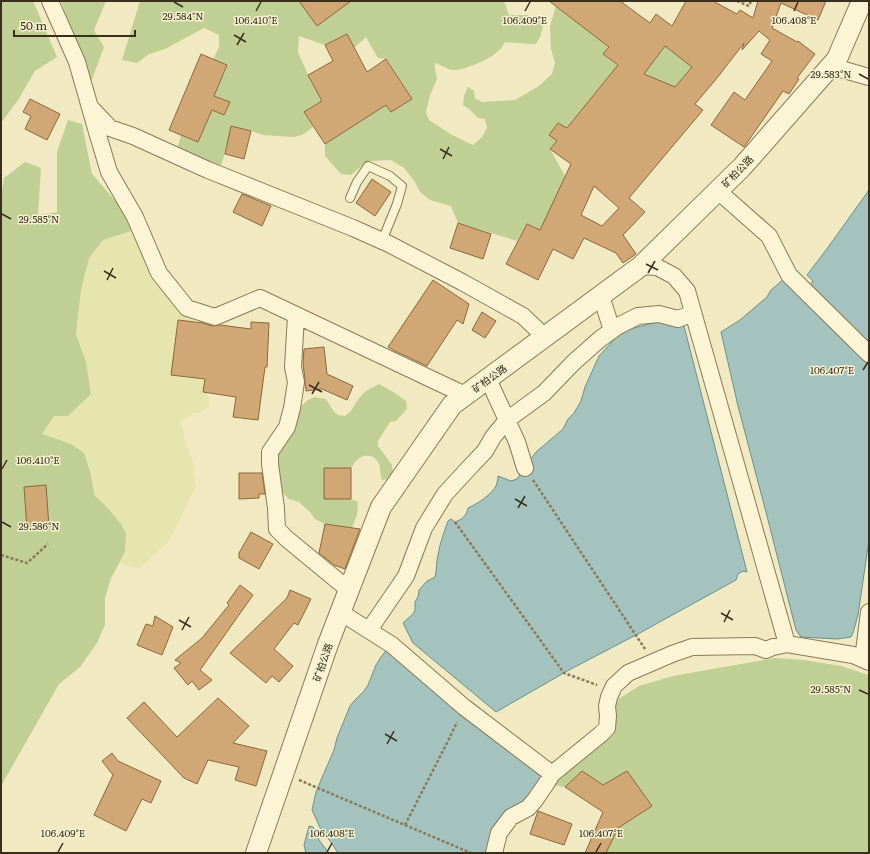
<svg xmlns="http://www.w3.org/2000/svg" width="870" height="854" font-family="Literata,'Noto Sans SC',serif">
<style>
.farmland{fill:#e7e5ae}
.green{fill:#c0cf94}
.water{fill:#a4c3be;stroke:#6a918d}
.building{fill:#d1a875;stroke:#8c673c;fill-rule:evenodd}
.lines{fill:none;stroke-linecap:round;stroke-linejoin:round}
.service-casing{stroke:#8b7a57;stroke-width:10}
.minor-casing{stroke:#8b7a57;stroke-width:18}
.tertiary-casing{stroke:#8b7a57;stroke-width:22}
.path{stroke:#8b7a57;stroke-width:2.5;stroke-dasharray:3 2;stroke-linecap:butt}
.service{stroke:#fbf5d5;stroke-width:8}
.minor{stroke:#fbf5d5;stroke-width:16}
.tertiary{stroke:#fbf5d5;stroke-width:20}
.ticks{fill:none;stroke:#3a2f1d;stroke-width:1.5}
.labels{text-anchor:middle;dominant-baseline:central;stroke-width:3;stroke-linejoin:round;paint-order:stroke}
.street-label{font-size:10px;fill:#3a2f1d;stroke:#f7f2d1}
.ticks-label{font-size:10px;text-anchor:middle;fill:#3a2f1d;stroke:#f7f2d1;stroke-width:3;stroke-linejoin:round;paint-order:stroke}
</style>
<rect width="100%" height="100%" fill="#f0e9c1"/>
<path class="farmland" d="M131,231L151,274L185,314L195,322L178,320L205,379L210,404L200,413H193L180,422L184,432L185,441L194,464L193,475L196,486L170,539L139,569L119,563L125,552L121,524L107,507L95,496L90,471L84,453L42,434L86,362L76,334L81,289L89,258L104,240Z"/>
<path class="green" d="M1,1H33L57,57L35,71L18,100L1,123Z
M61,1H106L94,30L104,47L91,82Z
M140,1H504L509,15H527L544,23L540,37L536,44H531L505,42C503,46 500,50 497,52C490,59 463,71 453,70C446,69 441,65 435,63V69L437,79L430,95L426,112L429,120L452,135L473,145L482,137L487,128L485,119L478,118L469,109L463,105L464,96L468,87L474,91L475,98L482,102L515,100L539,86L552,74L555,63L551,49L550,26L556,6L609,47L603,54L618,66L634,44L655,60L665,46L692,67L675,87L618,79L610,75L567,128L558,123L549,135L557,141L550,149L565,176L545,233L527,224L517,241L458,223L451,206L430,200L420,192L415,182L404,168L391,160L371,161L365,163L351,175L341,174L325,156V144L386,105L391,112L412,99L387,59L378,58L366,37L354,48L347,34L325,45L299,36L298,52L308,75L322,101L304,112L313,127L302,135L293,137L263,135L251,131L231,126L225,154L220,167L177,149L181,135L198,142L212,110L224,115L230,102L214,96L227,66L213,60L219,47V35L204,28L165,49L149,54L137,63L122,60Z
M68,120L82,124L92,174L118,204L130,221L131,231L103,240L89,258L81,289L76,334L86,362L91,394L68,416H54L42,434L71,444L84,453L90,471L95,496L107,507L121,524L126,534L125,552L111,578L105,598V625L97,643L80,667L59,684L1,786V196L4,178L25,162L41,168L38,215L57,212V152Z
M379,384L395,393L406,401L407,409L396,421L390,422L378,441V446L392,465L393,473L389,479L382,480C380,474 381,468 378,462C374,454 362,454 357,460C354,462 353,466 351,468H324V499H351L358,502L357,515L352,528L325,524L315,519L310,512L299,502L289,499L281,491L271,475L292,408L301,406L308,400L315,397L326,399L334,412L338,415L345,416L351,411L359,398L366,391Z
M775,658L804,660L841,666L869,675V853H606L618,828L627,771L603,785L582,771L565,787L546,784L614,730V702L639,686L673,676Z"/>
<path class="water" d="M869,190V345L808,287L813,281L807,275L829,246Z
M784,279L869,361V540L858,615L853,633L851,637L837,639L801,637L796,630L767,516L738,406L721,332L740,320L767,297L771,290Z
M669,319L684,326L747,572L743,571L738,574L736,580L636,635L569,670L496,712L413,643L403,623L413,614L415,610V602L418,597L419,590L427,581L435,577C437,569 436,562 438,555C440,543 444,532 448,521L451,519L455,522C463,519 466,516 468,508C477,504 491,495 496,486C497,483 498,479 498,476L511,481L517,479L536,452L563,429L568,419L574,413L581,401L585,387L599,356L622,331Z
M389,647L547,776L490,853H338L330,841L322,832L312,810L316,792L321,780L334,750L337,738L350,706L354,701L364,691L368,685L376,665L381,657Z
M309,826L313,827L319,840L329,853H306L304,845Z"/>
<path class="building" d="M299,1H351L317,26Z
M549,1H620L650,23L656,14L672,26L686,1H713L737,14L740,10L753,18L758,1H826L818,20L781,3L772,28L797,42L798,41L815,54L797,78L799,79L789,94L783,91L744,147L711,125L734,92L745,100L772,61L761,54L770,40L759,31L742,50L744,43L717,78L695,104L703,110L629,198L645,212L623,235L636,254L623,263L616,253L584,238L573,259L553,249L538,280L506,264L527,224L540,230L571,164L550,149L557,141L549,135L558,123L567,128L618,65L603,54L609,47ZM665,46L692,67L675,87L644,74ZM594,186L619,208L602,226L581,215Z
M347,34L367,72L386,59L412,99L391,112L386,105L325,144L304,112L322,101L308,75L333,61L325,45Z
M201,54L227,65L214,96L230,102L224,115L212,110L198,142L169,130Z
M30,99L60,114L47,140L25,129L31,116L23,112Z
M231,126L251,131L244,159L225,154Z
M372,179L391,192L375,216L356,203Z
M242,194L271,206L262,226L233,212Z
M458,223L491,234L483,259L450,248Z
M433,280L469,304L463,324L457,320L427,366L395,351L388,347Z
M482,312L496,321L485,338L472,330Z
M178,320L203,323L212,326L220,325L251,329V322L269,323L267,367H265L258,420L233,417L236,397L203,392L205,379L171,375Z
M324,347L327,374L353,386L347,400L322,389L306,391L305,380L303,363L304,349Z
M324,468H351V499H324Z
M239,473H262L265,494H259V498L239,499Z
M46,485L49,527L27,528L24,487Z
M325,524L360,529L345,569L334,565L319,553Z
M251,532L273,544L259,569L239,558V553Z
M240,585L253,595L200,670L212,680L199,690L192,681L188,685L174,668L181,663L175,660L202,638L229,605L227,603Z
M290,590L311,599L298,625L294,623L274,649L293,666L279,682L272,676L266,683L230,653L287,598Z
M155,616L173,627L162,655L137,645L146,624L153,626Z
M218,698L249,726L233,743L267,751L256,786L235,780L239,767L208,760L197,784L184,778L127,718L144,702L177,737Z
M112,753L118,761L161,781L151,803L142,799L126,831L94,815L113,775L102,761Z
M582,771L603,785L627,771L652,806L618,828L606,853H585L603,812L565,787Z
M538,811L572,824L564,845L530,834Z"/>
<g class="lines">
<defs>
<path id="service" d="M350,198L357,182L368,166L390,176L402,186L397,204L382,241"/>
<path id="minor" d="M50,1L77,62L97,132L109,172L135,217L159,273L187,308L215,317L260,298L465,395
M830,66L869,77
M91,108L110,128L133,136L208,170L353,228L389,244L462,282L523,316L545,337
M718,191L769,236L789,275L869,354
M641,266L657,267L674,276L687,291L787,644
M601,296L612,330
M296,316L293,367L296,382L292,408L287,427L270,452V464L276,508L277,529L287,539L349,590
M488,379L517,442L525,468
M340,612L392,645L464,707L552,774L601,734L607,728L608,716L607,706L609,697L614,686L628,673L672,654L692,647L755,646L766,650L773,647L787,644L853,655L869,662
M369,630L406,576L424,528L445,494L468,469L485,451L493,437L507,420L544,393L574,362L600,339L618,326L638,316L659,314L678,319L693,313
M863,659L869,612
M494,853L499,833L511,817L528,808L535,800L546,784L552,774"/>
<path id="tertiary" d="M256,853L328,644L381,507L452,405L641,266L742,167L837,59L862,1"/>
</defs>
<use href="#service" class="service-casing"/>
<use href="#minor" class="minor-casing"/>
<use href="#tertiary" class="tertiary-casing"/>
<path class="path" d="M737,1L749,6L751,1
M533,480L645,649
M455,522L564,673L597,685
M1,555L27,563L48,544
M299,780L471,853
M405,825L449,739L457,722"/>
<use href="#service" class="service"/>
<use href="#minor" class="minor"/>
<use href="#tertiary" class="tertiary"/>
</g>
<path class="ticks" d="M174,2L183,7M256,11L261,2M525,11L530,2M794,11L798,2M234,35L246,42M237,45L244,33M859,74L868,79M440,149L452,156M443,159L449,147M2,214L11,219M646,264L658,270M104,271L116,278M648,273L655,261M107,280L113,268M863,370L868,362M309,385L322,392M312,394L319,382M2,469L7,460M515,499L527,506M518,508L525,496M2,522L11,527M721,613L733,620M179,620L191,627M724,622L730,610M182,630L189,617M859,690L868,694M385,734L397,741M387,744L394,731M58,852L63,843M327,852L332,843M596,852L601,843"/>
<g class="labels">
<g class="street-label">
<text transform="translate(737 171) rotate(-46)">矿柏公路</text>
<text transform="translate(489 378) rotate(-36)">矿柏公路</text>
<text transform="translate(322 662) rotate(-71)">矿柏公路</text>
</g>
</g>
<g class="ticks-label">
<text x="183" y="20">29.584°N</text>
<text x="256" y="24">106.410°E</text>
<text x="525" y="24">106.409°E</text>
<text x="794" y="24">106.408°E</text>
<text x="831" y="78">29.583°N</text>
<text x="39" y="223">29.585°N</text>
<text x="832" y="374">106.407°E</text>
<text x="38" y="464">106.410°E</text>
<text x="39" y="530">29.586°N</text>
<text x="831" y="693">29.585°N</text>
<text x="63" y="837">106.409°E</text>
<text x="332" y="837">106.408°E</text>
<text x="601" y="837">106.407°E</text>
</g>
<rect width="870" height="854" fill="none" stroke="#3a2f1d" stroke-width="4"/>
<path d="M14 30v6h121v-6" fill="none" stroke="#3a2f1d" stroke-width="2"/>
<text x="20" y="30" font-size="12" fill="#3a2f1d" stroke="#f7f2d1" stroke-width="3" paint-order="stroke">50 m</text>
</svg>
